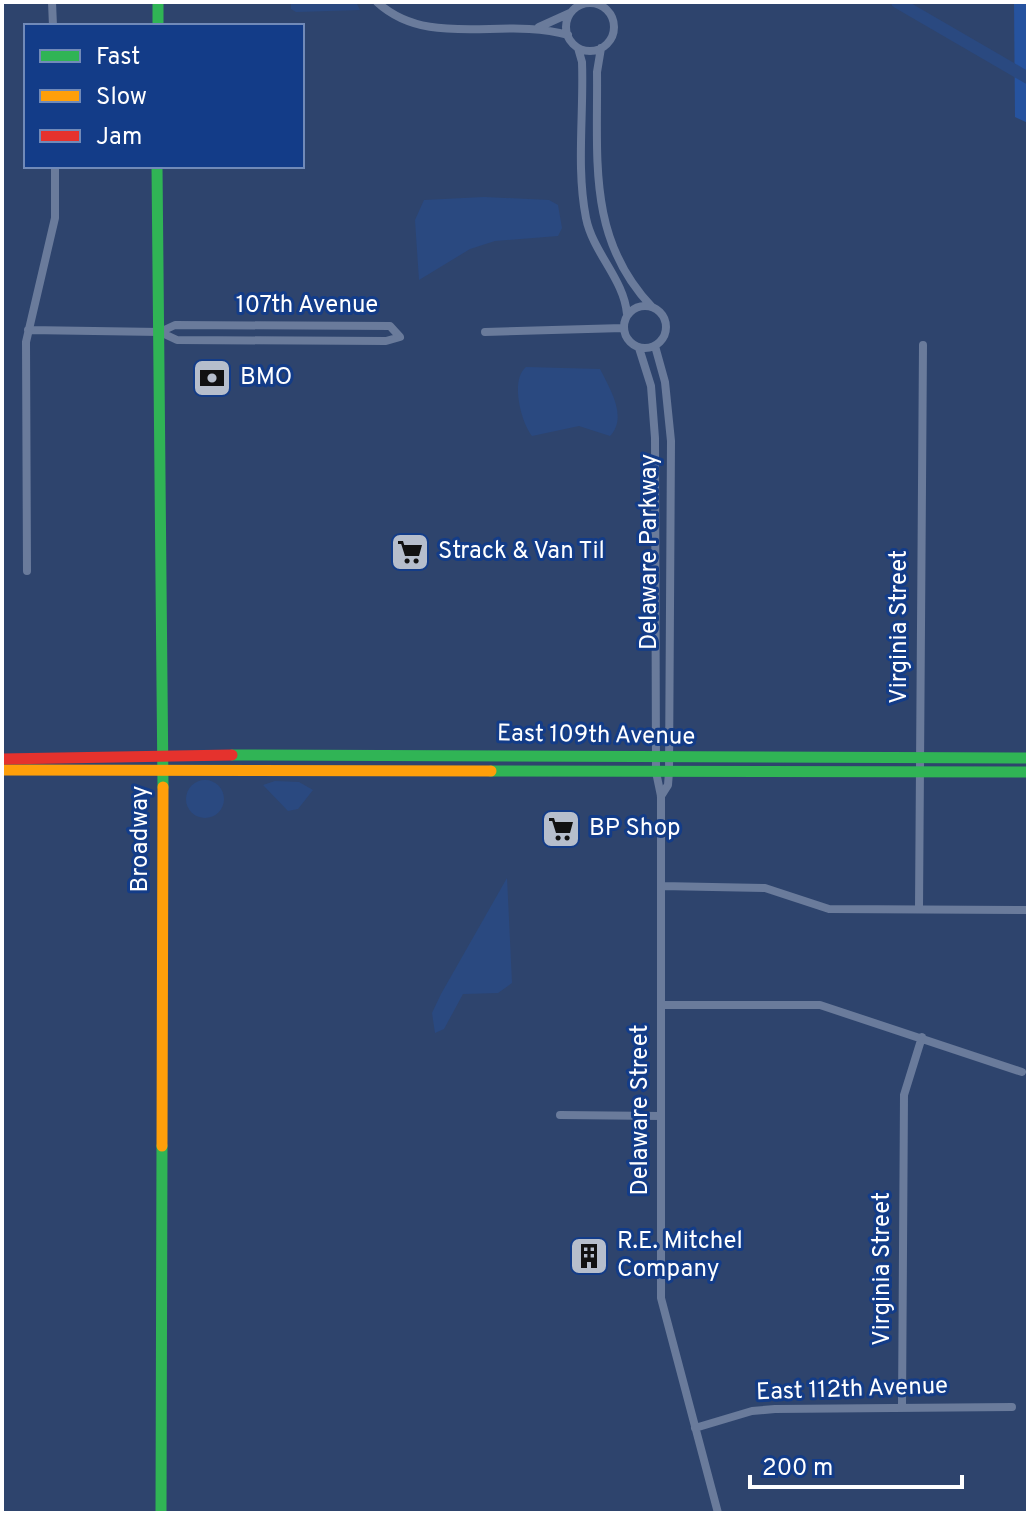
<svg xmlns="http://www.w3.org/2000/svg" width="1030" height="1515" font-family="Overpass,sans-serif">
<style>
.green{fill:#26539f}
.water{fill:#2a4980}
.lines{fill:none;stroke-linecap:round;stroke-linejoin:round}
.river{stroke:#2a4980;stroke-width:12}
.street{stroke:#6a7b9b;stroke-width:8}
.fast{stroke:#30b455;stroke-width:11}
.slow{stroke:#ff9f0a;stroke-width:11}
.jam{stroke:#e5322d;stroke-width:11}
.labels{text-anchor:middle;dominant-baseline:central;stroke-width:6;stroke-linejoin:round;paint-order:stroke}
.street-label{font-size:24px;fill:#fff;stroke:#133c88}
.poi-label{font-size:24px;fill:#fff;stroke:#133c88;text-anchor:start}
</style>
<rect width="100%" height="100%" fill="#2e446d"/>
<path class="green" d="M1014,2H1028V123L1015,117Z"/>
<path class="water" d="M291,2H356L360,10L296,12L291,9Z
M484,197L549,200L558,205L562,228L558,236L495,241L470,249L419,280L415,220L424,200Z
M526,367L600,369C610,389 628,417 610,436L579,426L532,436C521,422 510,380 526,367Z
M186 799a19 19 0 1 1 38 0a19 19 0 1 1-38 0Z
M275,781L299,782L313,790L298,809L288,811L263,785Z
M507,878L512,983L498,993L463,994L444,1029L435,1033L432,1013L441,994Z"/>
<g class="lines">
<path class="river" d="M897,2L1028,78"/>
<path class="street" d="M52,2L53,26
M377,2C429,50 504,16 568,35
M566 27a24 24 0 1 1 48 0a24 24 0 1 1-48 0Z
M539,27L570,13
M578,48L582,62C584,113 576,168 586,218C593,253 624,279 627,314
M601,48L597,72C598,159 587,239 652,307
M624 327a21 21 0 1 1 42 0a21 21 0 1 1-42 0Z
M28,330L160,332L177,340L386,341L400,337L390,326L175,325L160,332
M485,332L623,328
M655,346L665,382L671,441L669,772L668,785L661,796
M639,348L651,386L655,438L656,772L661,796V1298L718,1513
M27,571L26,342L55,218V166
M661,886L765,888L829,909L1028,910
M919,908L923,345
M661,1005H820L1022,1072
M560,1115L661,1116
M902,1408L904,1095L922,1037
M695,1428L752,1411L775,1409L1012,1407"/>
<path class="fast" d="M158,2V26
M157,166L163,787
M232,755L1028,758
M491,771L1028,772
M161,1513L162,1146"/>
<path class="slow" d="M2,770L491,771
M162,1146L163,787"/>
<path class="jam" d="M2,759L232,755"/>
</g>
<defs>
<symbol id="bank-square" viewBox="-11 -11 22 22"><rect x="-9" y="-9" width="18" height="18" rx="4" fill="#b6becc" stroke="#133c88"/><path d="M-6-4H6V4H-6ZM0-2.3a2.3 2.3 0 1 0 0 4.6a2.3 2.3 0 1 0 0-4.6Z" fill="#111"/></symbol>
<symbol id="supermarket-square" viewBox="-11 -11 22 22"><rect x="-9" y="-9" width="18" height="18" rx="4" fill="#b6becc" stroke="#133c88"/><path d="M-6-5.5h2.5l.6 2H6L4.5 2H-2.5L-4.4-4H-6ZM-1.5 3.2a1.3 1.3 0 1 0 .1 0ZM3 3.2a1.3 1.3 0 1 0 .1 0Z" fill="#111"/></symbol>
<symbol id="building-square" viewBox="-11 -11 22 22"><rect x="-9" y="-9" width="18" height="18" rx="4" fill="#b6becc" stroke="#133c88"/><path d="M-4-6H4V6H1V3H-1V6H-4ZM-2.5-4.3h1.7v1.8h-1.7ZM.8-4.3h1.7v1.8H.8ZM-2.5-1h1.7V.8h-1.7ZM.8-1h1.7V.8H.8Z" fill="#111"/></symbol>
</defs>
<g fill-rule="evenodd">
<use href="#bank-square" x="190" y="356" width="44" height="44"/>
<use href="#supermarket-square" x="388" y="530" width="44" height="44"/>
<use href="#supermarket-square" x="539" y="807" width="44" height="44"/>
<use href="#building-square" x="567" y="1234" width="44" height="44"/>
</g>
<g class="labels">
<g class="street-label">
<text x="307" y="306">107th Avenue</text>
<text transform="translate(650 552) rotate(-90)">Delaware Parkway</text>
<text transform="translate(900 627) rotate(-90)">Virginia Street</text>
<text transform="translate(596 736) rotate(1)">East 109th Avenue</text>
<text transform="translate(141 839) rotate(-90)">Broadway</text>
<text transform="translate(641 1110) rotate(-90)">Delaware Street</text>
<text transform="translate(883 1269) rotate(-90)">Virginia Street</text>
<text transform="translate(852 1390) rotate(-2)">East 112th Avenue</text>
</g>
<g class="poi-label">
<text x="240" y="378">BMO</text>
<text x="438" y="552">Strack &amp; Van Til</text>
<text x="589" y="829">BP Shop</text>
<text x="617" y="1242">R.E. Mitchel<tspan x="617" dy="28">Company</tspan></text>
</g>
</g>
<rect width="1030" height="1515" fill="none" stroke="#ffffff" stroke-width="8"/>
<rect x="24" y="24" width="280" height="144" fill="#133c88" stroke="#718ab8" stroke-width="2"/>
<rect x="40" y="50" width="40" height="12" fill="#30b455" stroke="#718ab8" stroke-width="2"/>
<text x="96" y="64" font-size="24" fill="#ffffff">Fast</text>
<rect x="40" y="90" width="40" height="12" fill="#ff9f0a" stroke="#718ab8" stroke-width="2"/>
<text x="96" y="104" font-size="24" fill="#ffffff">Slow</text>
<rect x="40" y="130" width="40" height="12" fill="#e5322d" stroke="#718ab8" stroke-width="2"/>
<text x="96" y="144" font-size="24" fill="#ffffff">Jam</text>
<path d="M750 1475v12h212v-12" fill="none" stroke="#ffffff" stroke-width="4"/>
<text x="762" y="1475" font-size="24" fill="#ffffff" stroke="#133c88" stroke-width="6" paint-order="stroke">200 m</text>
</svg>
